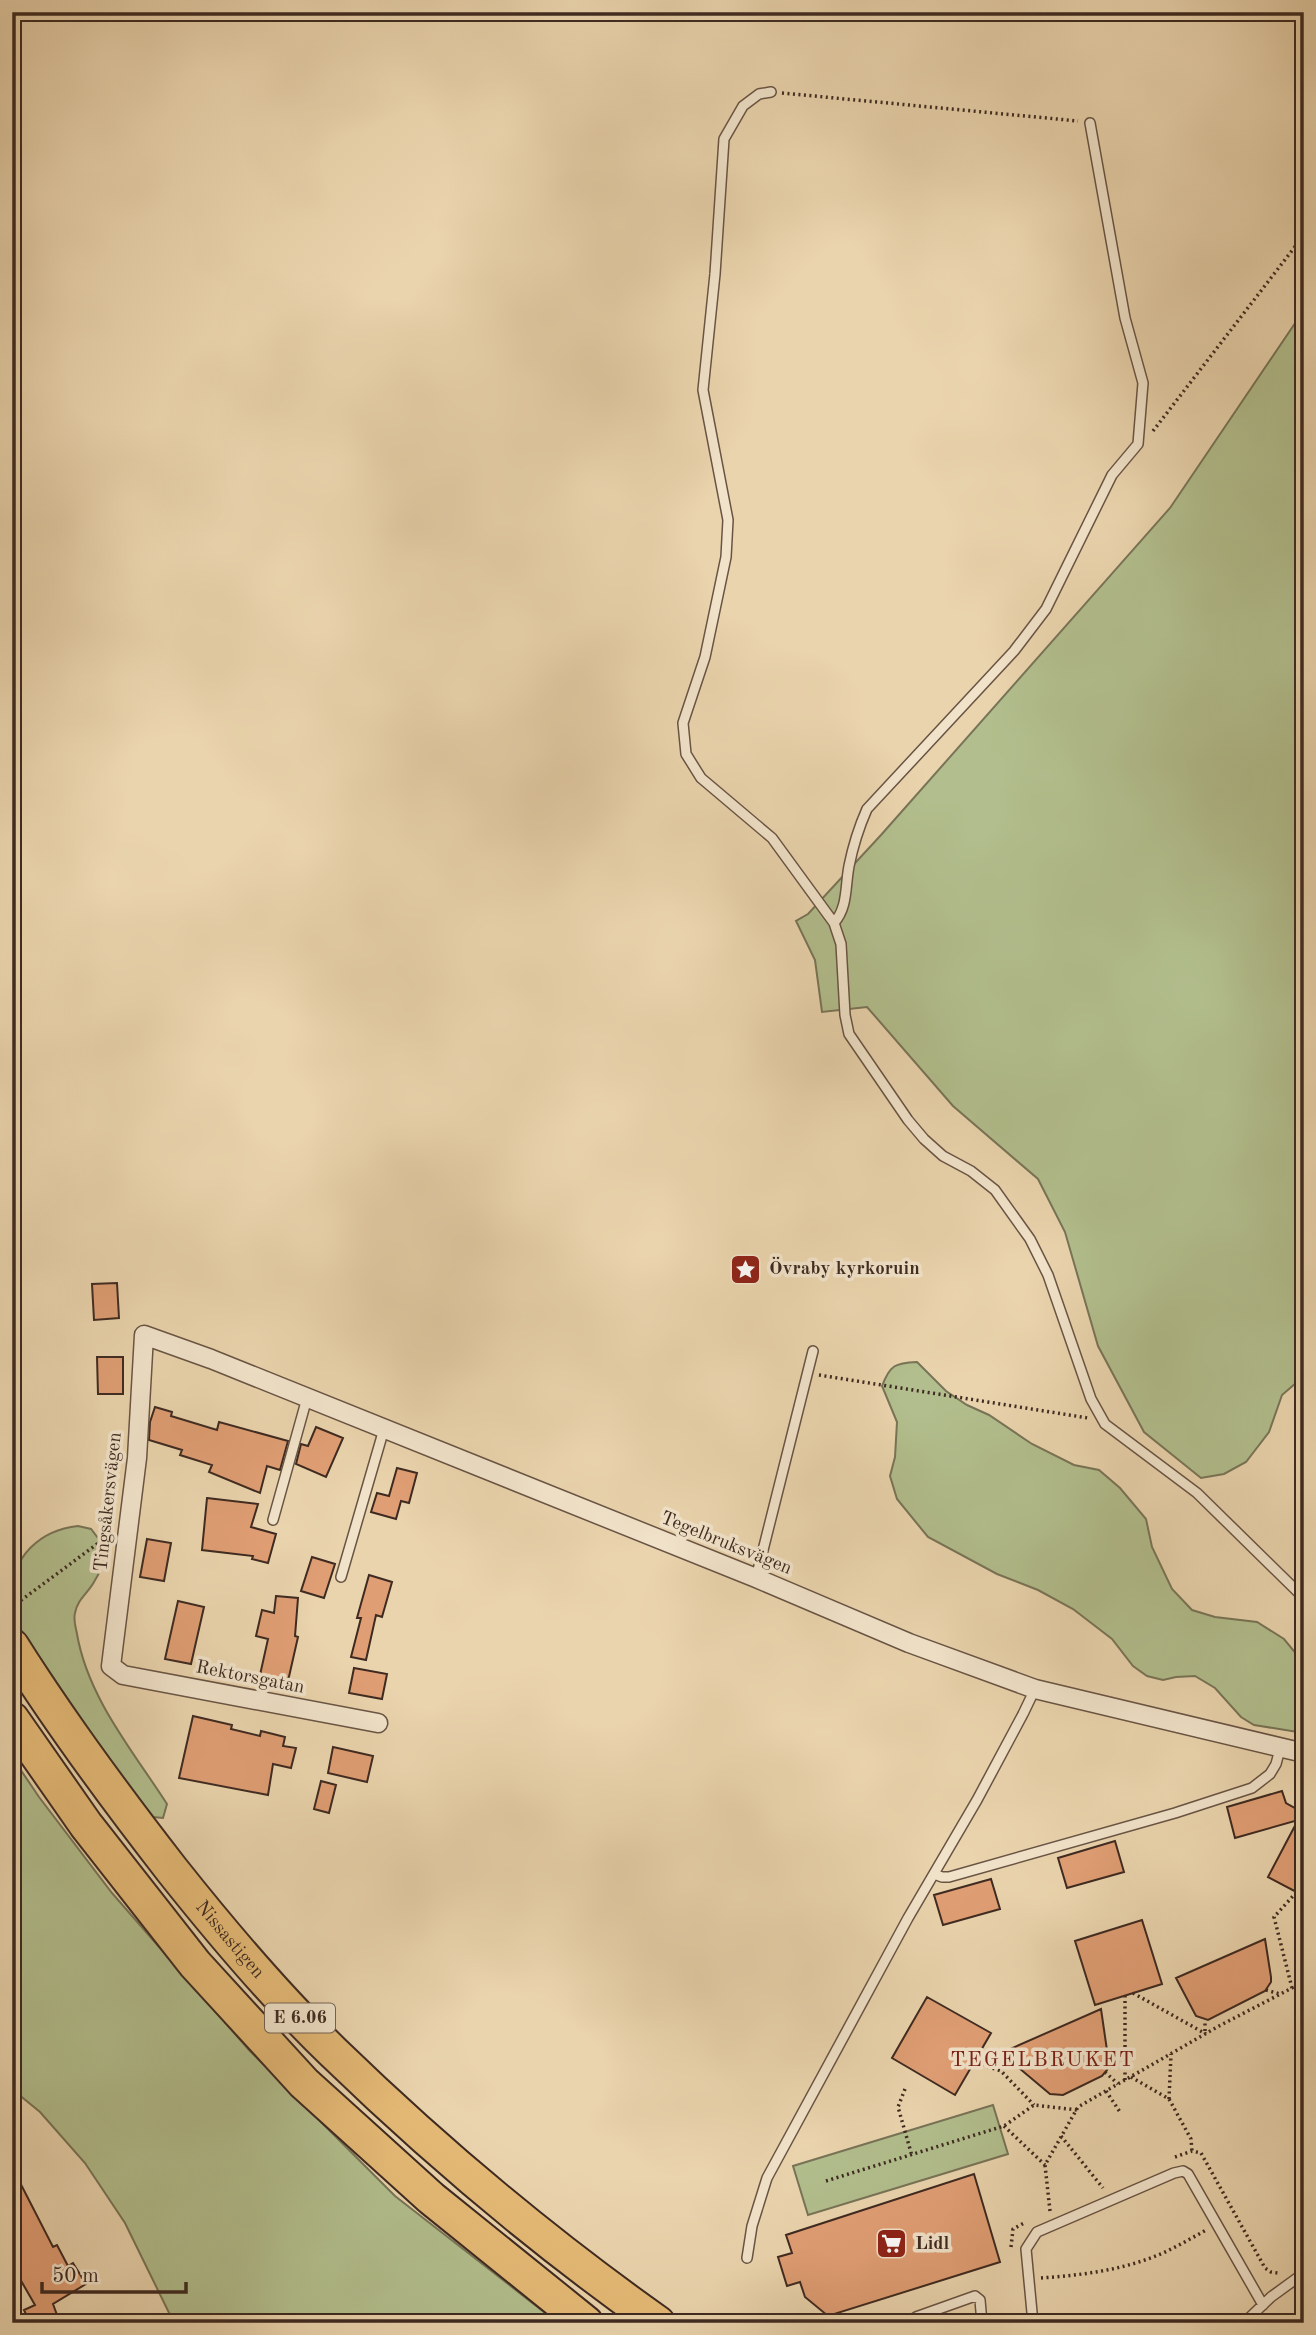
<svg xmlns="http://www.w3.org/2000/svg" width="1316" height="2335" font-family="'Old Standard TT',serif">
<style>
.green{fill:#b2be8d;stroke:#787457;stroke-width:2}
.building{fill:#e09e74;stroke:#3e2a21;stroke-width:2}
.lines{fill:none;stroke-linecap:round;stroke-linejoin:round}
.lane-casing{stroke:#695444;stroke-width:12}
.street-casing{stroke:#695444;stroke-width:21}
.highway-casing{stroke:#3e2a21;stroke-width:37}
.path{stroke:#3e2a21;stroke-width:3.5;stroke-dasharray:2 3.5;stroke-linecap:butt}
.lane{stroke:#f1e3ca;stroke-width:9}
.street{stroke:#f1e3ca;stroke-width:18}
.highway{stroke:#e5ba76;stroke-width:33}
.labels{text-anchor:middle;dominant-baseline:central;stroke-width:7;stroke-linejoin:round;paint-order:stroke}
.shield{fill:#f1e3ca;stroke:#746254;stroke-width:2}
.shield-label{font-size:18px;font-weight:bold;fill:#3e2a21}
.poi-label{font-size:19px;font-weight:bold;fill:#3e2a21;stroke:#f1e3ca;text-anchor:start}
.street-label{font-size:19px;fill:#3e2a21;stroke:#f1e3ca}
.neighbourhood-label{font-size:21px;letter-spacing:2px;fill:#7a1f14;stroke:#f1e3ca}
</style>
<rect width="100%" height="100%" fill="#ead4ad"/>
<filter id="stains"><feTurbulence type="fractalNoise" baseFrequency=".00286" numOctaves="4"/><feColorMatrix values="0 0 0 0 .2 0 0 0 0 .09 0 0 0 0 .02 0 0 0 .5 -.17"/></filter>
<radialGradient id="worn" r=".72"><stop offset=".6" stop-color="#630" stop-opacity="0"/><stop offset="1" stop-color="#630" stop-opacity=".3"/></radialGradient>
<path class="green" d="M1304,310V1376L1282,1395L1269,1432L1246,1462L1224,1474L1201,1478L1144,1432L1098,1346L1065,1232L1038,1179L953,1106L867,1007L822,1012L815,960L796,921L808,914L881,835L1170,508Z
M917,1362L946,1391L967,1405L989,1415L1032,1444L1074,1465L1099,1470L1120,1488L1146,1519L1152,1547L1172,1589L1192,1610L1215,1617L1257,1622L1284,1639L1303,1662L1304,1733L1254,1725L1241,1717L1215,1688L1195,1676L1176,1677L1163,1680L1147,1676L1133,1666L1112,1639L1073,1609L1038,1590L997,1574L928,1537L897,1499L890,1476L895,1457L897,1422L882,1386C890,1365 895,1363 917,1362Z
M78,1526L91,1529L104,1546C104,1559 102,1570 94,1582C88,1593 77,1600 75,1613C73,1620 76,1628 77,1634C88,1698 133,1751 167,1804L163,1818L153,1817L139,1804L17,1624C15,1615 12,1605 12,1596C11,1556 41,1530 78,1526Z
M12,1757L39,1797L112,1893L249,2050L395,2196L558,2323H174L125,2223L85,2163L40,2112L12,2089Z
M993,2105L1008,2154L808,2215L793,2166Z"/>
<path class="building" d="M117,1283L119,1318L94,1320L92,1284Z
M97,1357H123V1394H98Z
M155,1407L172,1412L171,1416L217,1430L219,1422L288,1441L280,1470L267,1466L260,1493L209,1472L212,1465L180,1455L182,1450L149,1440L150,1422Z
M316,1427L343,1438L326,1477L296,1464L301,1444L308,1446Z
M397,1468L417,1473L409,1503L401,1501L396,1519L371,1512L377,1493L389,1496Z
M207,1498L258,1504L251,1527L276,1534L268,1563L252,1559L253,1556L202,1550Z
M147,1539L171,1543L164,1581L140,1577Z
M312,1557L335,1564L324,1598L301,1591Z
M369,1575L392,1582L382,1617L376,1615L366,1660L351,1657L361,1618H357Z
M276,1596L298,1598L295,1636L298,1637L288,1681L260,1675L268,1639L256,1636L262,1610L274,1613Z
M178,1601L204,1607L191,1664L165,1659Z
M354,1668L387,1674L382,1699L349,1693Z
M193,1716L232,1725L231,1729L260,1736L261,1731L285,1737L283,1746L296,1748L291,1768L273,1764L268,1795L179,1778Z
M333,1747L373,1756L367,1782L328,1773Z
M321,1781L336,1785L329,1813L314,1809Z
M1282,1791L1286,1803L1302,1812L1304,1809V1896L1268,1877L1298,1820L1235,1838L1227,1807Z
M1115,1841L1124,1872L1067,1888L1058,1858Z
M991,1879L1000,1909L943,1925L934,1895Z
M1142,1920L1162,1984L1095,2005L1075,1941Z
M1265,1939L1271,1977V1982L1265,1991L1208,2020L1196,2016L1176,1978Z
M927,1997L991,2033L955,2095L892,2058Z
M1101,2009L1109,2064L1107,2070L1102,2076L1063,2095L1050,2094L1001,2053Z
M12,2167L53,2247L57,2245L68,2266L73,2263L86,2284L53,2304L60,2323H30L24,2310L35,2305L12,2265Z
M974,2174L1000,2262L828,2316L805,2297L800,2282L787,2286L778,2257L792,2253L786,2235Z"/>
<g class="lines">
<defs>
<path id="lane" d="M771,92L759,94L743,106L724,139L715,274L703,390L728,520L726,557L705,657L683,723L686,754L701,778L772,838L834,923
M1090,123L1125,318L1143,383L1138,444L1112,475L1046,609L1014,651L867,809C859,827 853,846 849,866C845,887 848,907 834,923L841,944L845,1015L849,1034L908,1120L924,1139L943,1156L971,1171L995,1190L1030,1239L1048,1275L1091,1399L1105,1424L1197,1493L1304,1598
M273,1520L307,1398
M341,1577L384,1429
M756,1578L813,1351
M934,1874L942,1877H949L1175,1813L1252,1788L1270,1774L1276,1764L1280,1749
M747,2258L752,2226L767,2178L908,1918L977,1800L1023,1714L1035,1689
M914,2323L916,2317L975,2296L980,2300L982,2323
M1033,2323L1026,2249L1037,2232L1174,2173L1183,2171L1188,2174L1263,2305
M1244,2323L1271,2297L1304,2273"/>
<path id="street" d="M378,1723L123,1675L111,1666L137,1458L144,1335L211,1359L756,1578L909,1643L1035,1689L1304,1753"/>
<g id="highway">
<path id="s1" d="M12,1646C61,1724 116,1798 172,1870C222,1933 275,1996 333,2052C434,2150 542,2241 658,2323"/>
<path d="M12,1719L86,1825L195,1964L304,2083L431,2198L586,2323"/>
</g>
</defs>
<use href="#lane" class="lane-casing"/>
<use href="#street" class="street-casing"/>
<use href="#highway" class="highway-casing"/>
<path class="path" d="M782,93L1078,121
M1153,431L1304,235
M819,1375L1088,1418
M12,1607L108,1536
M1292,1988L1274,1917L1294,1895L1304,1904
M1266,1990L1280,1994
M1133,1993L1206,2034
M1205,2031V2020
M977,2063L1001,2071L1034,2105
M1105,2072L1118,2084
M1131,2077L1169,2099L1191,2139L1192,2151
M1125,2080V1995
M905,2089L898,2107L912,2156
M1106,2091L1120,2112
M1169,2099L1171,2054
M1004,2126L1045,2165
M1061,2136L1103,2188
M1175,2157L1192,2151L1201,2153L1265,2268L1271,2272L1278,2273
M826,2181L1004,2126L1034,2105L1077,2110
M1050,2211L1045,2165L1078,2107L1219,2026L1292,1988L1304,1976
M1011,2247L1013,2229L1026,2222
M1296,2260L1304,2254
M1041,2278C1083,2275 1124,2270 1163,2253C1178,2246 1192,2238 1206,2230"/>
<use href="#lane" class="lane"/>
<use href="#street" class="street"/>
<use href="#highway" class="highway"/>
</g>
<defs>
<symbol id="sight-square" viewBox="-11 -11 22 22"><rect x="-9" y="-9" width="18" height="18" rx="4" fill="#8f2418" stroke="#f1e3ca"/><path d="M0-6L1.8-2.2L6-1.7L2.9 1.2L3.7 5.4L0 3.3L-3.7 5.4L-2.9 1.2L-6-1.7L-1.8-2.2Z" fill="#fff"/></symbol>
<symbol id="supermarket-square" viewBox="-11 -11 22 22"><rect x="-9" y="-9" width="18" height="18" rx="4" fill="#8f2418" stroke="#f1e3ca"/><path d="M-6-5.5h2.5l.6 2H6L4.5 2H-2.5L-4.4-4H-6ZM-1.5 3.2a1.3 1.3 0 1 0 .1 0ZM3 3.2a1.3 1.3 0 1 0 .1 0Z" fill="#fff"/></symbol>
</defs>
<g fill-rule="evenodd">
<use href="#sight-square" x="728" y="1252" width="35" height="35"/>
<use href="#supermarket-square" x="874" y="2226" width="35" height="35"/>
</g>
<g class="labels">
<rect class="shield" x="265" y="2003.5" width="70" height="29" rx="5"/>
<g class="shield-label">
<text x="300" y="2018">E 6.06</text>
</g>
<g class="poi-label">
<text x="769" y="1269">Övraby kyrkoruin</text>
<text x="915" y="2244">Lidl</text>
</g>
<g class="street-label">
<text transform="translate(109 1502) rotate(-84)">Tingsåkersvägen</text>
<text transform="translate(726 1544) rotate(22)">Tegelbruksvägen</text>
<text transform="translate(250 1678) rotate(11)">Rektorsgatan</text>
<text stroke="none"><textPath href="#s1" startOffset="366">Nissastigen</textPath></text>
</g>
<g class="neighbourhood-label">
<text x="1043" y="2060">TEGELBRUKET</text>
</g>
</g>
<rect width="1316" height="2335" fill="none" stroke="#ead4ad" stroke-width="42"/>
<rect x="14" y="14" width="1288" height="2307" fill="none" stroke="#3e2a21" stroke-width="3.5"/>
<rect x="21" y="21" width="1274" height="2293" fill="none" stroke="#3e2a21" stroke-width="2"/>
<path d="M42 2282v10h144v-10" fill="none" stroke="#3e2a21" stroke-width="3.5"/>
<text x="52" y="2282" font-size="21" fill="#3e2a21" stroke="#f1e3ca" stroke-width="5" paint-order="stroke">50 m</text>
<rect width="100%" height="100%" filter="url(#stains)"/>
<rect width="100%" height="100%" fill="url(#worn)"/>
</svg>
